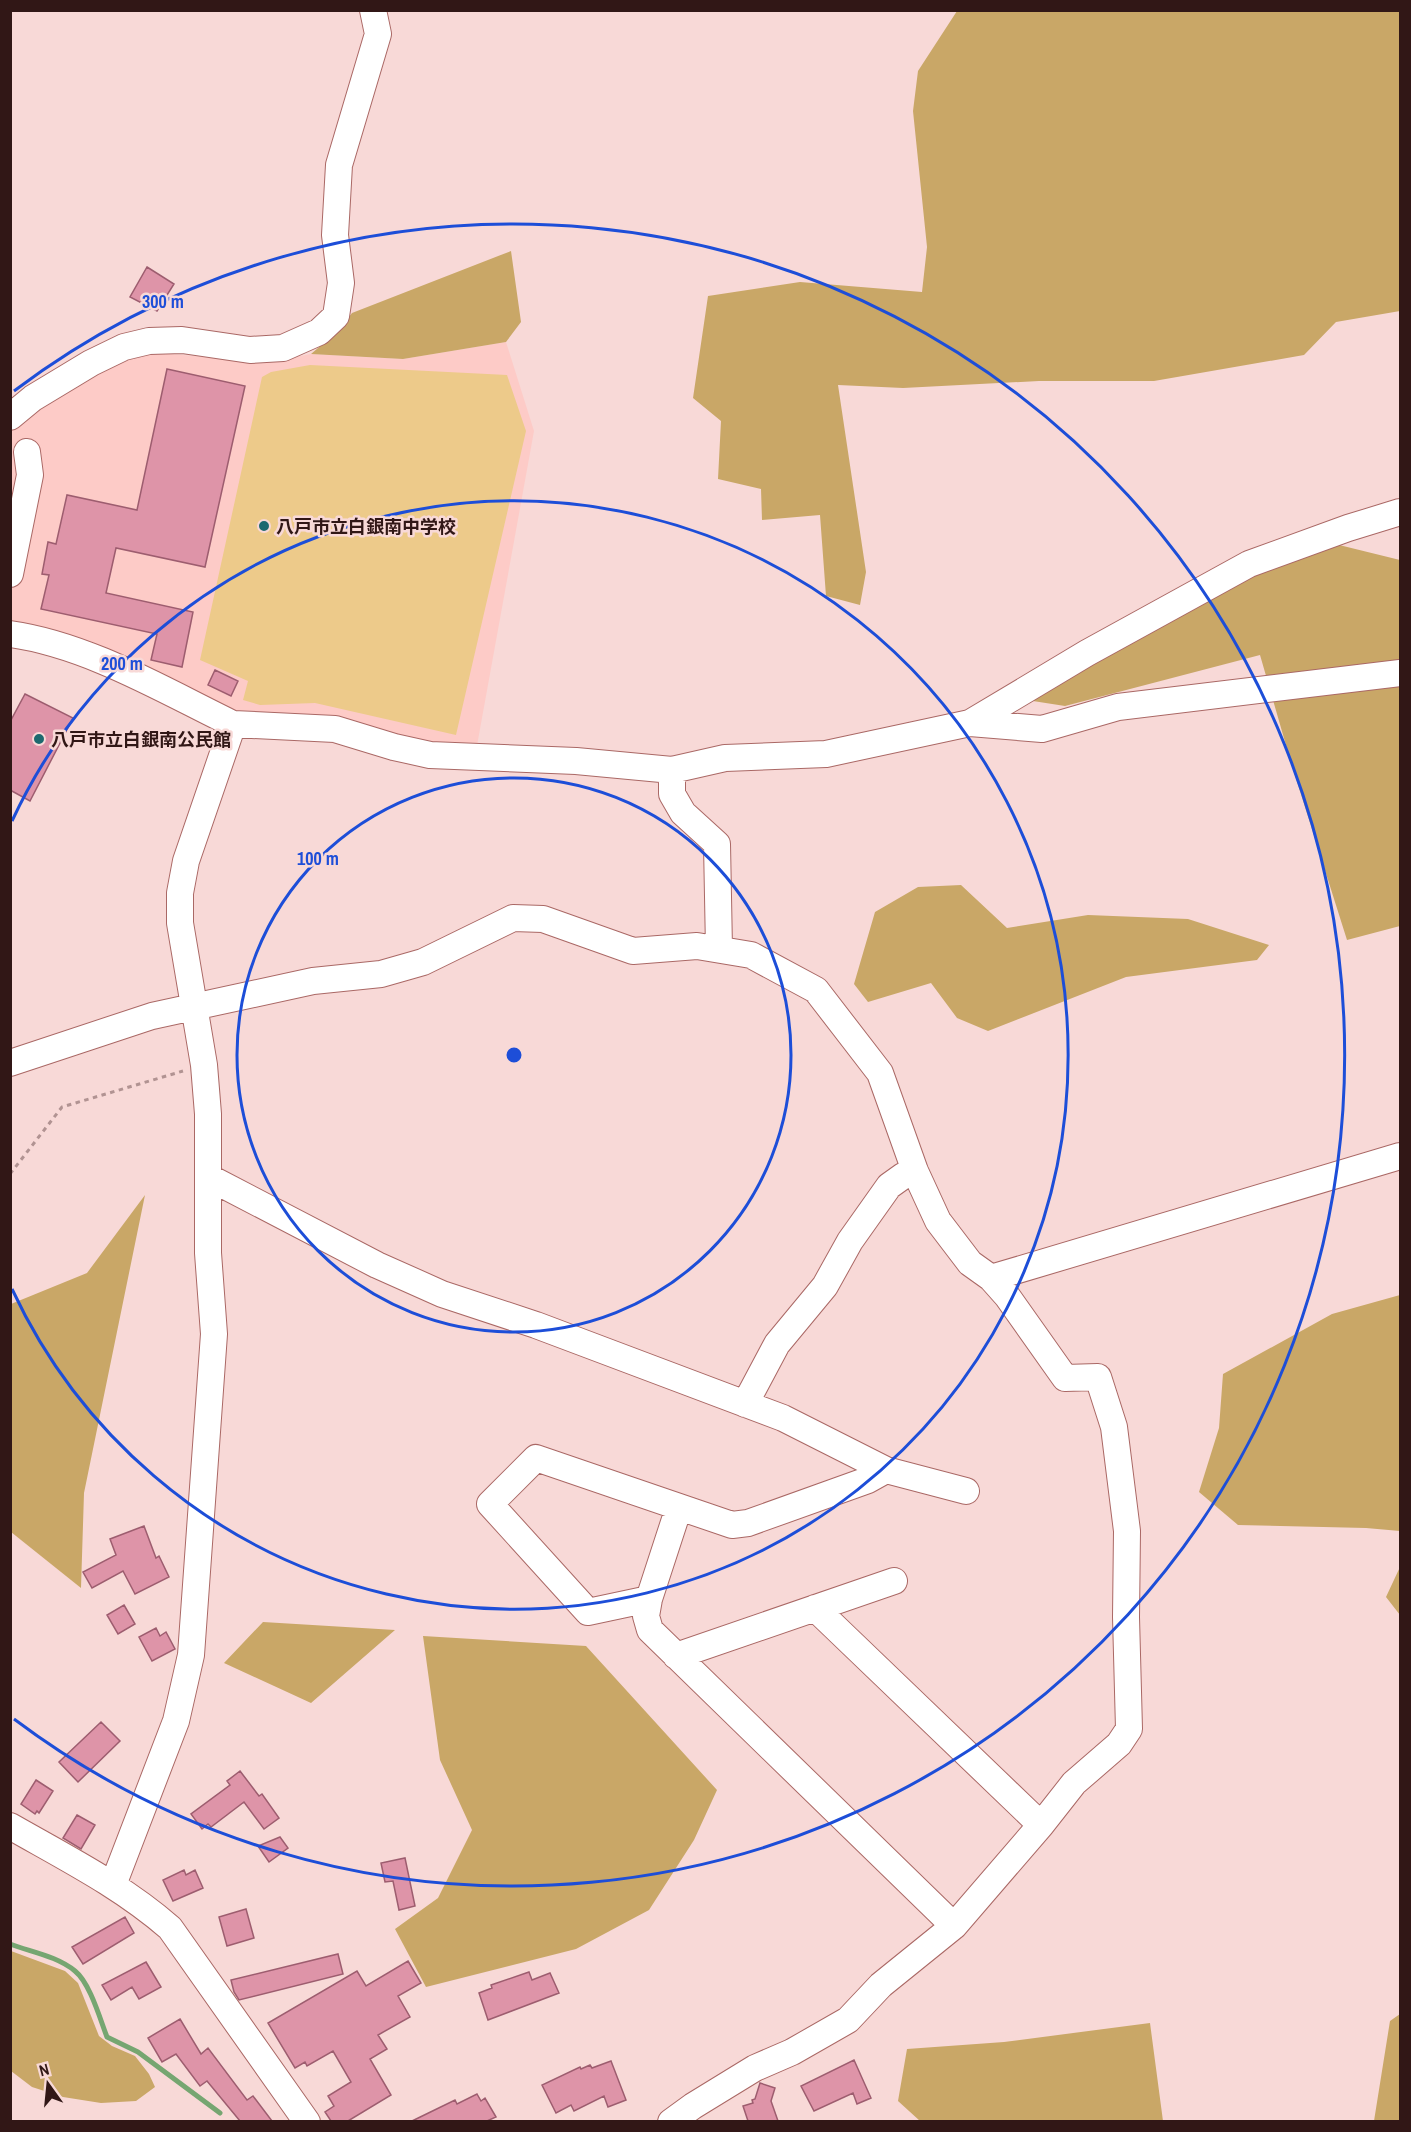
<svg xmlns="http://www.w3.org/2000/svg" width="1411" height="2132" font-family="'Archivo Narrow','Noto Sans JP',sans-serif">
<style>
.built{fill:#fdcbc7}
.green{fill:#edca8a}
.forest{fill:#c9a767}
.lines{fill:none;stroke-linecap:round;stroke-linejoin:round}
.stream{stroke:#76a671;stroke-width:5}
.building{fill:#de94a8;stroke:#9d5d6f;stroke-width:1.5}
.minor-casing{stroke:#aa6865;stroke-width:28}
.path{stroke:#b19392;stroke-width:3;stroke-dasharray:4.5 4.5;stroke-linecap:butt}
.minor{stroke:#fff;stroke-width:26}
.ring{fill:none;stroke:#1d4ed8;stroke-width:3}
.poi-dot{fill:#1d696f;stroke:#f8d9d7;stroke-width:2}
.labels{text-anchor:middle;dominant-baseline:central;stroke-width:5;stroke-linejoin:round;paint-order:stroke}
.poi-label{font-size:18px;font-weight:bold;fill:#311716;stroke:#f8d9d7;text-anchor:start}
.centre{fill:#1d4ed8;stroke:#f8d9d7;stroke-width:3}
.ring-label{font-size:18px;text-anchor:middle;font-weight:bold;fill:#1d4ed8;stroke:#f8d9d7;stroke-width:5;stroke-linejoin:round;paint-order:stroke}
</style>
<rect width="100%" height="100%" fill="#f8d9d7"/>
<path class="built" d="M506,342L534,431L476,751L245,718L73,636L37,625L11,621L10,431L56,398L106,367L131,357L159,353L250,361H274L311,354L403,359Z"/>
<path class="green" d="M310,365L507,375L526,431L456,735L315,703L260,705L243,700L248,681L200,660L262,377L271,372Z"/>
<path class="forest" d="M957,11H1400V311L1336,322L1304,355L1154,381H1039L903,388L838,385L866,572L860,605L826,596L820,515L762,520L761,489L718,479L721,421L693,398L708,296L800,282L922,292L927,247L913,111L918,71Z
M511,251L521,322L506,342L403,359L311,354L339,330L352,313Z
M1331,543L1400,560V926L1347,940L1292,766L1260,655L1065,706L1020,699L1231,582Z
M961,885L1007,928L1088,915L1188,919L1269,945L1257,960L1126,977L988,1031L957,1018L931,983L868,1002L854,984L875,912L918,887Z
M145,1195L84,1493L81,1588L11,1532V1304L87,1273Z
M1400,1295V1531L1366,1528L1238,1525L1199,1492L1219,1428L1223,1374L1332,1314Z
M1400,1567V1615L1386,1597Z
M263,1622L395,1630L311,1703L224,1663Z
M423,1636L586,1646L717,1790L694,1840L649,1910L576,1949L426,1987L395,1929L438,1898L472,1830L440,1760Z
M11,1951L65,1971L78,1983L99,2036L112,2046L135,2056L149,2074L155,2087L136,2101L101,2103L63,2097L32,2087L11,2071Z
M1400,2014V2121H1374L1390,2021Z
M1150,2023L1163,2121H920L898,2101L907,2049L1004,2042Z"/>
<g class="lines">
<path class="stream" d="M10,1944C31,1952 57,1956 75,1971C90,1983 100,2019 107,2037L138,2052L220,2113"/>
</g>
<path class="building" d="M147,267L174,284L157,311L130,297Z
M167,369L245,386L205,567L116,548L106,593L193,612L182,667L151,660L157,634L41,609L49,575L42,574L48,542L56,544L67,495L137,510Z
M215,670L238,681L231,696L208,685Z
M25,694L73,718L30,801L10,790V722Z
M144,1526L156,1558L159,1556L169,1577L135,1594L123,1571L92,1588L83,1572L116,1555L110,1539Z
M124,1605L135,1624L118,1634L107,1615Z
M156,1628L160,1636L166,1632L175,1649L152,1661L139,1637Z
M101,1722L120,1741L78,1782L59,1762Z
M240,1771L259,1796L262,1794L279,1818L264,1829L244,1802L211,1827L208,1824L202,1829L191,1814L230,1785L227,1781Z
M36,1780L53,1791L39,1813L37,1811L35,1814L21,1804Z
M77,1815L95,1825L81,1849L63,1838Z
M280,1837L288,1848L269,1862L258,1846Z
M405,1858L415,1906L399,1910L393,1881L385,1882L381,1863Z
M184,1870L186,1875L195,1870L203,1888L173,1901L163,1880Z
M246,1909L254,1938L227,1946L219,1917Z
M125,1917L134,1933L83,1964L72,1947Z
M338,1954L343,1974L239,2000L234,1992L231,1980Z
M408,1961L421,1983L398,1996L410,2017L378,2035L387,2049L370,2059L391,2095L348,2121H331L325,2112L334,2106L328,2096L351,2082L333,2051L307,2066L305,2062L295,2068L268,2023L357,1971L366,1986Z
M146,1962L161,1987L139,1999L132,1987L111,2000L102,1985Z
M529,1972L532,1980L550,1973L559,1993L488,2020L479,1993L492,1988L491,1985Z
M180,2019L201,2054L208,2048L247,2100L253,2096L272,2121H240L207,2081L200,2086L176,2054L162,2062L148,2038Z
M854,2060L871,2098L857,2104L853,2093L814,2111L801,2086Z
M611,2061L626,2100L608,2107L604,2096L574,2111L571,2105L556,2113L542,2085L580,2067L581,2069L590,2065L592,2068Z
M760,2083L775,2088L771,2101L778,2121H748L743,2106L753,2103L752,2100L755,2099Z
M477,2094L481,2101L485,2098L496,2117L487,2121H412L455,2100L457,2104Z"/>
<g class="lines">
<defs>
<path id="minor" d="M10,417L33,398L91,363L124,347L149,341L182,340L250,350L283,348L319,332L336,316L341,283L335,235L339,165L378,34L373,10
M10,574L30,475L27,452
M10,634C88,645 163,690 233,724L186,861L180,893V923L204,1065L208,1114V1253L214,1334L191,1655L176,1721L113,1885
M970,723L1042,729L1118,707L1400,673
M233,724L335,729L394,747L430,755L576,761L672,770L725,758L826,754L970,723L1087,653L1249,564L1348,528L1400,512
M672,770V794L683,813L717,844L719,949
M10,1063L152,1016L313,981L381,974L423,962L513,918L543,919L633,951L697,946L751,955L816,990L880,1073L915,1171L938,1221L970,1263L991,1278L1007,1296L1065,1378L1098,1377L1114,1427L1127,1531L1126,1617L1129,1729L1119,1744L1074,1783L1041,1825L954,1926L881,1985L848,2020L792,2052L755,2068L693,2106L671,2122
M208,1177L377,1265L442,1294L536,1325L783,1418L886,1470L966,1491
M991,1278L1400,1156
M745,1404L777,1344L825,1286L850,1241L889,1186L903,1176L915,1171
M679,1507L649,1599L646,1616L650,1630L954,1926
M649,1599L588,1612L490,1504L536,1458L732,1525L748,1523L868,1480L886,1470
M815,1608L1041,1825
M676,1656L894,1581
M10,1826C66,1858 122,1886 170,1928L307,2122"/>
</defs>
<use href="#minor" class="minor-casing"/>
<path class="path" d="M10,1174L62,1107L183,1071"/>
<use href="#minor" class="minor"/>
</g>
<g class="ring">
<circle cx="514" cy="1055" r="277"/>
<path d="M12 821A554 554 0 1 1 12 1289"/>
<path d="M14 391A831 831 0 1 1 14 1719"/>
</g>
<g class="poi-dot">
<circle cx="264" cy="526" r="6"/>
<circle cx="39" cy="739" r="6"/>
</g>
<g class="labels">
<g class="poi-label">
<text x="276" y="526">八戸市立白銀南中学校</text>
<text x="51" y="739">八戸市立白銀南公民館</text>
</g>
</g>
<circle cx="514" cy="1055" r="9" class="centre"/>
<g class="ring-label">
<text x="163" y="308">300 m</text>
<text x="122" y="670">200 m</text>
<text x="318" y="865">100 m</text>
</g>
<rect width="1411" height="2132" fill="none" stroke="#311716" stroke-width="24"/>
<g transform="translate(48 2084) rotate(345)" stroke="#f8d9d7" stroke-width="4.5" paint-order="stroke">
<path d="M0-4.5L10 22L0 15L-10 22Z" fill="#311716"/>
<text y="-9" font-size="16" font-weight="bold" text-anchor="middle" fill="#311716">N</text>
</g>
</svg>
